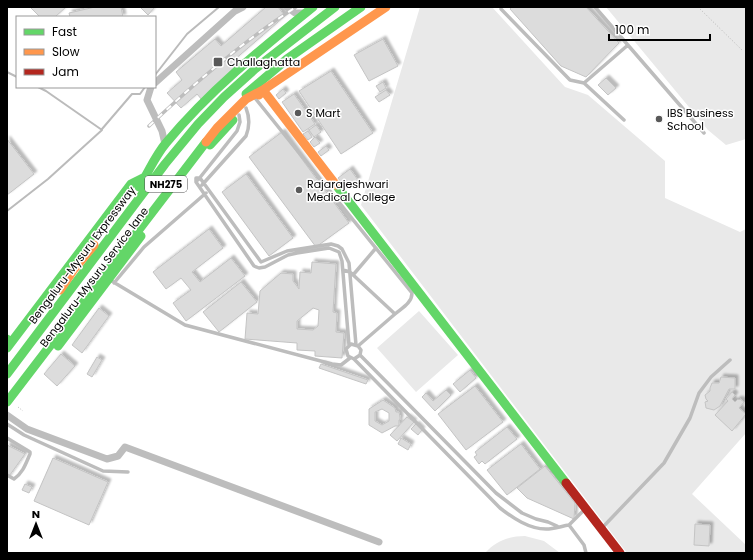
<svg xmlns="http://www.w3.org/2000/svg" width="753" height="560" font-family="Poppins,sans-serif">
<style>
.green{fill:#e9e9e9}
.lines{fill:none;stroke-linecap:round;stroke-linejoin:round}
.stream{stroke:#bbb;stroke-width:2}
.building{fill:#dcdcdc;stroke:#c4c4c4;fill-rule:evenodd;filter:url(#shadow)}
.path{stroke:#b8b8b8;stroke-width:1;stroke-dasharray:1 2;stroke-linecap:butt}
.lane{stroke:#bdbdbd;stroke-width:3.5}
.street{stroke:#bdbdbd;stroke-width:7}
.fast{stroke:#63d668;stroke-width:9}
.slow{stroke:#ff974d;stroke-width:9}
.jam{stroke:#b3261e;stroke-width:9}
.rail-casing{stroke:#bdbdbd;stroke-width:3.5}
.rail{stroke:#fff;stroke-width:2;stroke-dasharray:6;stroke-linecap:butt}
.poi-dot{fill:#595959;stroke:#fff;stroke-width:1.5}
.labels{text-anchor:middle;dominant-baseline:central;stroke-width:3;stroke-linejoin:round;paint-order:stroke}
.shield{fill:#fff;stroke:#4c4c4c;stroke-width:1}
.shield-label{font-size:10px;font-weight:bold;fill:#000}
.poi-label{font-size:11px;fill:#000;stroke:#fff;text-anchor:start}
.street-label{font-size:11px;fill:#000;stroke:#fff}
</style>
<defs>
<filter id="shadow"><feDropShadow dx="3" dy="-3" stdDeviation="1" flood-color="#0004"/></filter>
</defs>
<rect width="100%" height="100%" fill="#fff"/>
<path class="green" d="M420,7H492L565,87L588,95L665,161V198L740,232L746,229V433L692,494L746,545V553H627L361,205Z
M606,7H746V139L726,145L708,130Z
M419,311L458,355L416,392L377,348Z
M525,536L544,541L560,553H485C496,541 509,536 525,536Z"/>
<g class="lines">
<path class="stream" d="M7,72L17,77
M155,75L187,34L219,7
M102,129L132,94H140L145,87
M7,211L48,179L102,130L46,91L38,87"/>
</g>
<path class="building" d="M30,7H66L55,17H40Z
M95,7H121L123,17H70L69,13Z
M140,7H155L148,15Z
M266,7H278L285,16L233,61L239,68L202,100L197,94L181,108L167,93L182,80L176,72L215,39L221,46Z
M512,7H586L619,43L586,77L561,66L510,9Z
M383,39L398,66L369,81L354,55Z
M331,71L373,133L341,154L299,91Z
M606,78L616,88L608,95L598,85Z
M383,82L386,88L380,92L376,86Z
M283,89L286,93L279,99L276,95Z
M386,90L390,95L379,102L375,97Z
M294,94L315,124L303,132L282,102Z
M316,125L321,132L314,137L309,130Z
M308,131L312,137L308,140L303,134Z
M282,132L349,223L316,247L249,157Z
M315,137L320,143L314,147L310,142Z
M7,139L34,174L7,195Z
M326,146L329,150L321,156L318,152Z
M350,169L358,180L346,189L338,178Z
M246,174L293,238L269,256L222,192Z
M209,229L223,248L192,272L200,282L231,258L245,276L186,321L173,303L191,290L181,278L166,289L153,272Z
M312,262L336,264L333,312L337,313L336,332L344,333L342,358L315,356V351L297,350V343L245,339L247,313L258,314L260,291L281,273L293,274V281L299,289L300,272L311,273ZM313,308L319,310L318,326L313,330L297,329V321Z
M241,282L257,302L219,332L203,312Z
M99,308L109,316L82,353L72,345Z
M61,354L75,366L57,386L44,374Z
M97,357L102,360L92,377L87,374Z
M321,364L368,380L366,384L319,368Z
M470,370L476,378L460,392L453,384Z
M721,377L735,378V389H729L720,406L714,410L706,408L705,402L708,401L706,399L705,395L710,391V388L712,383H719Z
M475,386L503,422L466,450L438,414Z
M446,390L451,395L435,411L422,397L426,393L433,401Z
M732,392L735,395L732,399L735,402L738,399L739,400L740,399L744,402L739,408L746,414L732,431L715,415L728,401L726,399Z
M383,400L395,408L396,412H399L400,417V420H399V426H395L382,433L369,425V409ZM382,409L389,413V421L382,425L375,421V412Z
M407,417L414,422L397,441L390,435Z
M416,424L422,430L418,435L411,429Z
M507,427L517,439L485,464L482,461L479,464L474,457L477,455L475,452Z
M401,438L411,444L408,450L398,444Z
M521,444L540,469L507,495L487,470Z
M7,445L25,454L7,479Z
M53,458L108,482L89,525L34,501Z
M545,466L575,503L574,519L527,498L517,488Z
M25,484L32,487L29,493L22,490Z
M695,524L710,525L709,546L694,545Z"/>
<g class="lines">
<path class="path" d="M698,7L743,51
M18,407L23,411"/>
<path class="lane" d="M595,7L704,133
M501,9L570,80L584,83L628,45
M584,83L624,120
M255,98L412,293C412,303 402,308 395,314
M198,180L237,131L240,122L239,115
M202,185L246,136C250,126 250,118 246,108
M343,270L350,272L395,314L358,346
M353,275L376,248
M110,280L185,325L332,364L341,365L350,358
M114,283L144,247L206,193
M349,345L342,261L339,252L329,248L297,253L288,255L265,267L259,268L254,266L196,182V178H200L261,262L287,251L331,244L338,246L342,249L349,263L356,345
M360,355L496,493L522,513L536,519L548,522L557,526
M354,359L360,355L361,350L358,346L351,344L346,349L348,356L354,359L500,508C513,518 529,529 546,529C554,529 562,526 569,525L584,545L586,553
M7,424L24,435L103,471L128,472
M7,438L30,452V454C26,463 23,473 14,479L7,475
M569,525L585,509
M602,528L664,463L690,418L699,393L711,377L730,360"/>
<path class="street" d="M287,7L295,13H303
M155,83L235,11L243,7
M151,87L147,100L162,131L165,144
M7,415L27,429L107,459L118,456L125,447L379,542"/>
<path class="fast" d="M246,94L287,59L361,7
M210,145L233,120
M336,185L566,483
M139,187C148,173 155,156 166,143C209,91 261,49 313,7
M7,339L10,344
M58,346L141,236
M7,348L131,184L145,177
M7,374L165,164L198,124L224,97L255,69L335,7
M7,402L206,142"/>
<path class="slow" d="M259,95L263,90L336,185
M206,142L217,128L246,99L263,90L386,7
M60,290L74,269L94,245"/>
<path class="jam" d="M566,483L620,553"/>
<defs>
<path id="rail" d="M149,126C195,83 243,41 296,7"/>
</defs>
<use href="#rail" class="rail-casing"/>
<use href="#rail" class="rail"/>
</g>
<g class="poi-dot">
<rect x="213" y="57" width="10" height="10" rx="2"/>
<circle cx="298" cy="113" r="4"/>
<circle cx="659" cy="119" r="4"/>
<circle cx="299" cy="190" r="4"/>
</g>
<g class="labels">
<rect class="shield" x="145" y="176" width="42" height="16" rx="3"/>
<g class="shield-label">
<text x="166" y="184">NH275</text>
</g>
<g class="poi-label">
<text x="227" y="62">Challaghatta</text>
<text x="306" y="113">S Mart</text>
<text x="667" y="113">IBS Business<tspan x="667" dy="13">School</tspan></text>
<text x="307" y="184">Rajarajeshwari<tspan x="307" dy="13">Medical College</tspan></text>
</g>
<g class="street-label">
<text transform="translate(82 255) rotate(-53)">Bengaluru-Mysuru Expressway</text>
<text transform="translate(94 277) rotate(-53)">Bengaluru-Mysuru Service lane</text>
</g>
</g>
<rect width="753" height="560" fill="none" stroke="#000000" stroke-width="16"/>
<rect x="16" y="16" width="140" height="72" fill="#ffffff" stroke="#999999"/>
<rect x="24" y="29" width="20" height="6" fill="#63d668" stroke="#999999"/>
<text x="52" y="36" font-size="12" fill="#000000">Fast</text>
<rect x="24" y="49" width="20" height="6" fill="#ff974d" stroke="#999999"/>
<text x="52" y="56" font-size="12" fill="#000000">Slow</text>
<rect x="24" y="69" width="20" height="6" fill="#b3261e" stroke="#999999"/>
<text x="52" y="76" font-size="12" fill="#000000">Jam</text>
<g transform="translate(36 524)" stroke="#ffffff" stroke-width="3" paint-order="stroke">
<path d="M0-3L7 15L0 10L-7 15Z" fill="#000000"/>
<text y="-6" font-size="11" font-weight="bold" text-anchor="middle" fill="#000000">N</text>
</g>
<path d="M609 34v6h101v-6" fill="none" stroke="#000000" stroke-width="2"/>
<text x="615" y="34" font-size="12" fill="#000000" stroke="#ffffff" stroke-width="3" paint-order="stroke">100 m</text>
</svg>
